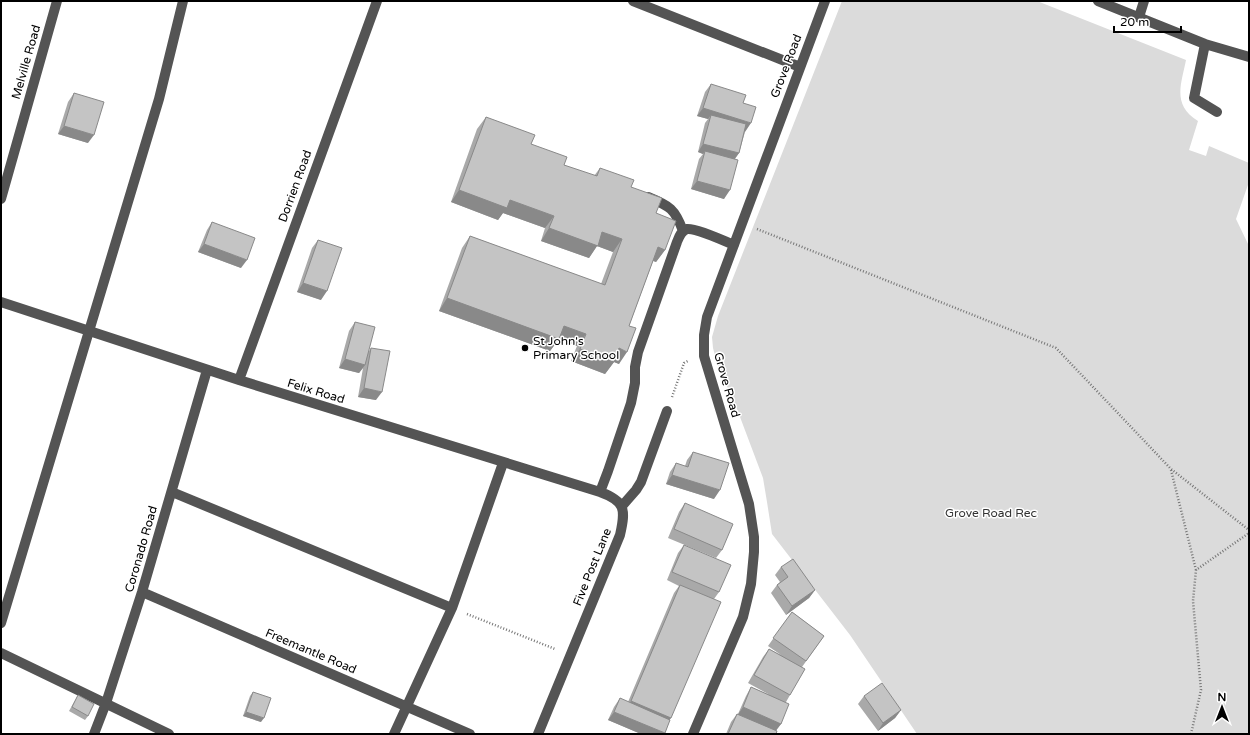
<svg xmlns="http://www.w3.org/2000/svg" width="1250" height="735" font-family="'Varela Round',sans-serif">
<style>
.green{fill:#dbdbdb}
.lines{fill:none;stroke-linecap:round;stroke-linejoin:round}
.path{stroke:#767676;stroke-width:2.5;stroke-dasharray:1 2;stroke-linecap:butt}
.minor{stroke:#545454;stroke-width:10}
.wall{fill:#a9a9a9}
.shaded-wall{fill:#898989}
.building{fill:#c4c4c4;stroke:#898989}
.poi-dot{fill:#000;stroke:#fff;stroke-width:1.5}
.labels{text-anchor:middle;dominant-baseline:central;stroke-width:3;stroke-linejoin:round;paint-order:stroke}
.street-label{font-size:12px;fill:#000;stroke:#fff}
.poi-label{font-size:12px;fill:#000;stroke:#fff;text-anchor:start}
.park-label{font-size:12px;fill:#323232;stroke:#fff}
</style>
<rect width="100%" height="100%" fill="#fff"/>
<path class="green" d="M842,1H1037L1186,60C1181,85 1172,105 1198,121L1189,150L1206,156L1209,146L1249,163V182L1236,219L1249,246V734H917L850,635L772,534L767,502L763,478L737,409L717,363L713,348L712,337L718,316Z"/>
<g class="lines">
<path class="path" d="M757,229L1056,348L1171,469L1249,530
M672,397L684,363L688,361
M1171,470L1196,570
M467,614L555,649
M1191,734L1201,690L1193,601L1196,570L1249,533"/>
<path class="minor" d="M633,1L800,67
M1098,1L1205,44L1249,57
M1139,17L1144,1
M1205,44L1194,98L1217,112
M648,197C670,206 675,209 683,231
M1,199L57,1
M1,302L239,380L600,492C625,501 626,509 620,535L538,734
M239,380L377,1
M172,492L452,608
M600,492L608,471L631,403L635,383V367L638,352L677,242C679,237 681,231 687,229C695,228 725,241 734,245
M622,506L636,490L641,482L667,411
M142,592L470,734
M1,623L159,99L183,1
M1,653L169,734
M94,734L106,703L142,592L207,370
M394,734L452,608L503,463
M693,734L743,617L751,584L754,552V537L749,504L704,356V335L707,317L825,1"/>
</g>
<path class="wall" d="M711,84L743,103L745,132L739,153L735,159L724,199L691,189L699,159L703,154L698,152L705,123L708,119L697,116L705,92Z
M74,93L88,143L58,134L68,102Z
M486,117L564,165L594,176L600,168L631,187L656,213L665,250L656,262L653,261L629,326L619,364L614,362L605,374L571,361L577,346L559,339L550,351L439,311L462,248L470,236L601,284L613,252L597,246L589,258L541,241L545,228L503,213L498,220L451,202L477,129Z
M212,222L241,268L198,252L207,230Z
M318,240L321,300L297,292L312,248Z
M355,322L369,351L371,348L376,400L358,397L363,368L359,373L339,368L349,331Z
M693,452L714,499L666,484L670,472L676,463L685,466L687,460Z
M685,503L722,550L716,558L668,538L679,512Z
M684,545L719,592L714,599L665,733L664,734H641L608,720L614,707L620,698L628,702L674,593L679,586L667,580L678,553Z
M781,567L815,590L809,598L786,615L771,593L777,585L780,582L775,575Z
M792,612L824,636L802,667L790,695L786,702L781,724L776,730V734H726L731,722L737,714H738L746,696L751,687L770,695L748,683L763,657L769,649L781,655L768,646Z
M253,692L261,722L243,716L250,696Z
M78,695L88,716L85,720L69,711Z
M864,696L901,710L895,718L878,731L858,704Z"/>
<path class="shaded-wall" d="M703,108L751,123L745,132L709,120L711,115L708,119L697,116Z
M64,126L94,135L88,143L58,134Z
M703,144L739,153L733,161L705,151L703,154L698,152Z
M697,181L730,190L724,199L691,189Z
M459,190L510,200L554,216L545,228L503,213L498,220L451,202Z
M549,228L602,232L622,239L613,252L597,246L589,258L541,241Z
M204,244L247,260L241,268L198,252Z
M658,247L665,250L656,262L649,259Z
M303,283L327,291L321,300L297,292Z
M447,298L564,326L586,334L577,346L559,339L550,351L439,311Z
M619,348L627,352L619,364L614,362L605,374L571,361L580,349Z
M345,359L365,365L359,373L339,368Z
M364,388L382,392L376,400L358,397Z
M672,475L720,490L714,499L666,484Z
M815,590L809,598L786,615L792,606Z
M631,701L671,718L665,726L625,709Z
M743,707L781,724L775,732L737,716Z
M901,710L895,718L878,731L883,723Z
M246,712L264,718L261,722L243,716Z
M614,712L665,733L664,734H641L608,720Z"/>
<path class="building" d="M711,84L746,95L743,103L756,107L751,123L703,108Z
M74,93L104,102L94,135L64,126Z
M711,115L746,124L739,153L703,144Z
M486,117L535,135L531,144L567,157L564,165L597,176L600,168L634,180L631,187L662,198L656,213L676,221L665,250L658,247L629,326L636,328L627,352L619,348L614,362L580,349L586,334L564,326L559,339L447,298L470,236L605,285L622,239L602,232L598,246L549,228L554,216L510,200L507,208L459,190Z
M705,151L738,160L730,190L697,181Z
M212,222L255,238L247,260L204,244Z
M318,240L342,248L327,291L303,283Z
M355,322L375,327L365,365L345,359Z
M371,348L390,351L382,392L364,388Z
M693,452L729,463L720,490L672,475L676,463L688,467Z
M685,503L733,524L722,550L674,529Z
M684,545L731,565L719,592L672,572Z
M793,559L815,590L792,606L777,585L788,577L781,567Z
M680,585L721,602L671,718L631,701Z
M792,612L824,636L806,661L773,638Z
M769,649L805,669L790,695L754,675Z
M882,683L901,710L883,723L864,696Z
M751,687L789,704L781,724L743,707Z
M253,692L271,698L264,718L246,712Z
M78,695L94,704L88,716L72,707Z
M620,698L670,720L665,733L614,712Z
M737,714L777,731L776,734H728Z"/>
<circle class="poi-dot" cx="525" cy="348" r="4"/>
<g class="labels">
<g class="street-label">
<text transform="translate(26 62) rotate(-74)">Melville Road</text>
<text transform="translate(786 66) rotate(-69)">Grove Road</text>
<text transform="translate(295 186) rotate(-70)">Dorrien Road</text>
<text transform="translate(727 385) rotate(74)">Grove Road</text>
<text transform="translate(316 391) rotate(17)">Felix Road</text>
<text transform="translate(141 549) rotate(-74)">Coronado Road</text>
<text transform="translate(592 567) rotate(-68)">Five Post Lane</text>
<text transform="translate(311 651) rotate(23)">Freemantle Road</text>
</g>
<g class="poi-label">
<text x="533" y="341">St John's<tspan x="533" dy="14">Primary School</tspan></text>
</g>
<g class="park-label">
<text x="991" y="513">Grove Road Rec</text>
</g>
</g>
<rect width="1250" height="735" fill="none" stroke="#000000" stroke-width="4"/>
<g transform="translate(1222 707)" stroke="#ffffff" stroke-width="3" paint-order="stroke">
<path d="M0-3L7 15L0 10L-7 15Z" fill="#000000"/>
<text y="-6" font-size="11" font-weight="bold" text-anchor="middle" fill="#000000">N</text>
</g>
<path d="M1114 26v6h67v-6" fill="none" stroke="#000000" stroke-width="2"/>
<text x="1120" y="26" font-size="12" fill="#000000" stroke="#ffffff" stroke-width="3" paint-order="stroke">20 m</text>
</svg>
